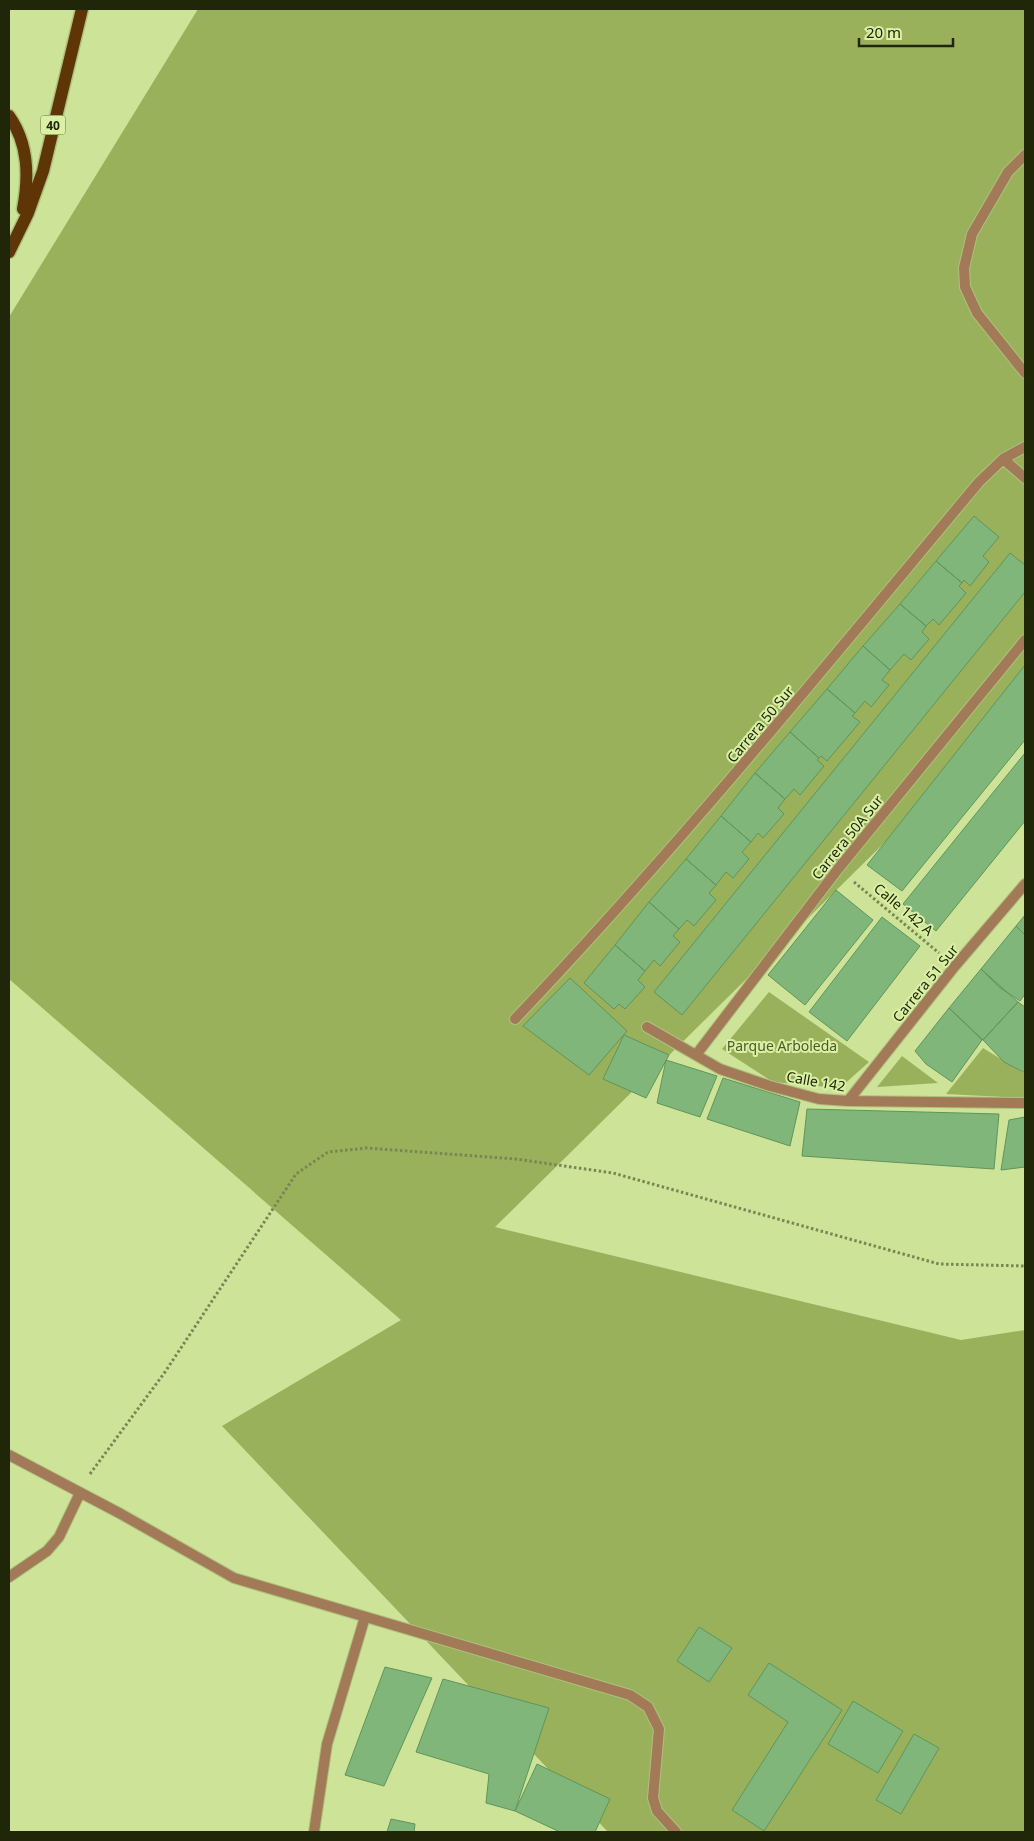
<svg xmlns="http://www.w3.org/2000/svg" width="1034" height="1841" font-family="'Noto Sans',sans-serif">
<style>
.green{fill:#9ab15c}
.building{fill:#81b67b;stroke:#60945b}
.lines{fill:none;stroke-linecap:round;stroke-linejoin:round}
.service-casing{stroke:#aec17e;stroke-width:12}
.minor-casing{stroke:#aec17e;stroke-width:12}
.primary-casing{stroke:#aec17e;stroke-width:15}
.path{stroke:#788752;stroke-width:3;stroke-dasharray:2.5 2.5;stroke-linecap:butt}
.service{stroke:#a37a57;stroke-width:10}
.minor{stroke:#a37a57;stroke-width:10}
.primary{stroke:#5e3506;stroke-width:12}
.labels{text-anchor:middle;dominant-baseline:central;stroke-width:4;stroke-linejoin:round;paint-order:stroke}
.shield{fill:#daf1a5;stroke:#586438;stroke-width:1}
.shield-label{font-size:12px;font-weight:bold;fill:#202709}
.street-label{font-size:14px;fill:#202709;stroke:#daf1a5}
.park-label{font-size:14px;fill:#4d5a28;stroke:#daf1a5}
</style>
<rect width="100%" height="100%" fill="#cde398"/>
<path class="green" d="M198,9H1025V704L495,1227L961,1340L1025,1330V1832H608L222,1426L401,1320L9,979V317Z
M769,992L869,1062L840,1088L773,1082L722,1049Z
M983,1048L1025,1074V1098L946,1094Z
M902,1056L938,1083L877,1087Z"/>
<path class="building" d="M974,516L999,537L983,556L989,562L970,586L964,580L962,583L936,561Z
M1010,553L1025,565V592L682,1015L654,992Z
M936,561L962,583L959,586L966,593L939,625L933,619L926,626L900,604Z
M900,604L926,626L922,632L929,639L911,660L904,654L890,670L863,646Z
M863,646L890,670L882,680L889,685L871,707L865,701L855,713L827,689Z
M1025,665V740L902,891L867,865Z
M827,689L855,713L852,716L860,722L827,761L821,756L819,758L790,732Z
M790,732L819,758L817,760L824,766L800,795L794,789L785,799L755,773Z
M1025,753V821L936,931L903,904Z
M755,773L785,799L778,808L784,814L763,838L758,833L751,842L721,816Z
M721,816L751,842L742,852L749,859L733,878L726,872L716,885L686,859Z
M686,859L716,885L709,893L716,900L694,926L687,920L679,929L649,902Z
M836,890L873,920L805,1005L768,975Z
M649,902L679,929L673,936L680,942L660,966L654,960L645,971L615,945Z
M1025,915V935L1016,926Z
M882,917L920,946L847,1041L809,1012Z
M1016,926L1025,935V994L1020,1001L999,987L981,969Z
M615,945L645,971L638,980L645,987L625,1009L619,1004L614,1009L584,983Z
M981,969L1018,1002L983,1040L949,1008Z
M570,978L627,1031L589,1075L523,1026Z
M1018,1002L1025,1007V1073L1004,1062L983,1040Z
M949,1008L982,1040L952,1082L926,1064L915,1051Z
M624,1035L669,1055L646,1098L603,1079Z
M666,1060L717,1076L700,1117L657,1103Z
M723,1078L800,1102L790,1146L707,1119Z
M807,1109L999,1114L994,1169L802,1156Z
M1025,1117V1167L1001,1170L1009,1120Z
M699,1627L732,1648L709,1682L677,1661Z
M769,1663L842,1710L764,1831L732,1810L788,1722L748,1695Z
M385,1667L432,1678L384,1786L345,1775Z
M443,1679L549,1708L515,1811L486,1803L489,1774L416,1752Z
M853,1701L903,1731L878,1773L828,1744Z
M914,1734L939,1748L901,1814L876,1800Z
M537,1764L610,1799L595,1832H560L515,1811Z
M391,1819L415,1824L414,1832H387Z"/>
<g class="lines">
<defs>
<path id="service" d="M1025,155L1008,172L972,234L964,268L965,287L977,313L1025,373
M9,1577L47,1551L59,1537L80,1493
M314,1832L327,1744L365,1617"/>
<path id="minor" d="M1003,459L1025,478
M515,1019C678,848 827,664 979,482L1003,459L1025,447
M647,1027L720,1069L770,1086L819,1099L848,1101L1025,1103
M696,1055L838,869L1025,640
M848,1101L955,966L1025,884
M9,1455L121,1514L234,1578L630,1695L648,1707L659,1729L653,1798L657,1811L676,1832"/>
<path id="primary" d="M9,116C29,144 29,177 23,209
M9,252L28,213L43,171L82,9"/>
</defs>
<use href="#service" class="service-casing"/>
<use href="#minor" class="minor-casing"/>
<use href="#primary" class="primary-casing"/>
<path class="path" d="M854,882L939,953
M90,1474L165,1372L296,1174L328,1152L366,1148L516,1159L613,1173L939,1264L1025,1266"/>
<use href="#service" class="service"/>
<use href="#minor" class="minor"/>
<use href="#primary" class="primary"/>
</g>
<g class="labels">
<rect class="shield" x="40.5" y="115.5" width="25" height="19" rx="4"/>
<g class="shield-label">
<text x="53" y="125">40</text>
</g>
<g class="street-label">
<text transform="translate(760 724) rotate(-50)">Carrera 50 Sur</text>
<text transform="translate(847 837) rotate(-51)">Carrera 50A Sur</text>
<text transform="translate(904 909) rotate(40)">Calle 142 A</text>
<text transform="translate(925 983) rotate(-51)">Carrera 51 Sur</text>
<text transform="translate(816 1081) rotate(10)">Calle 142</text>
</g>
<g class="park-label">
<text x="782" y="1045">Parque Arboleda</text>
</g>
</g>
<rect width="1034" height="1841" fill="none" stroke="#202709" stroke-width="20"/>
<path d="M859 38v8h94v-8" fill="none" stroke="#202709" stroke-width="2.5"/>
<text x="866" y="38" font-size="15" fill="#202709" stroke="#daf1a5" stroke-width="4" paint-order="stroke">20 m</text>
</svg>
